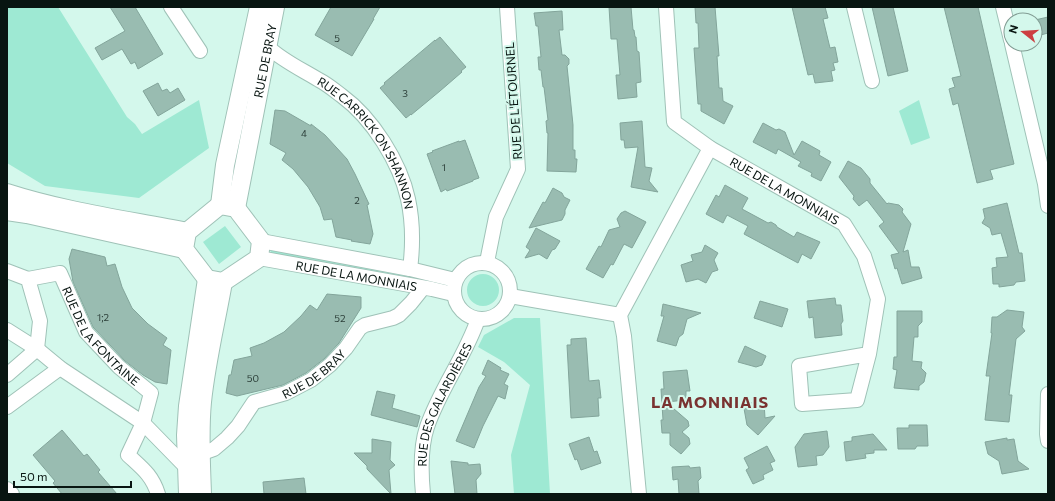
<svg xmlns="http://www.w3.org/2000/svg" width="1055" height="501" font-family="Commissioner,sans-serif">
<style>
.green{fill:#9ee9d3}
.building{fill:#99bcb1;stroke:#83a59b}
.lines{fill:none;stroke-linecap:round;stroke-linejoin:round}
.minor-casing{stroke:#9fc2b7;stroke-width:16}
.tertiary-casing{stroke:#9fc2b7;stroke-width:20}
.minor{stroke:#fff;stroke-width:14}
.tertiary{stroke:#fff;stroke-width:18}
.labels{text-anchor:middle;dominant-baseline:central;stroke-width:4;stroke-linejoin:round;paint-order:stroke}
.number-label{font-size:10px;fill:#2c3f39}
.street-label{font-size:12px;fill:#081511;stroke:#d4f8ec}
.district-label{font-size:16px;font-weight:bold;letter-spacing:1px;fill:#793230;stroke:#d4f8ec}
</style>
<rect width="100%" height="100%" fill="#d4f8ec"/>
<path class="green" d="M7,7H58L127,117L135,124L142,134L199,100L209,148L139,198L45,186L7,163Z
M919,100L930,138L911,145L899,111Z
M225,226L241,247L219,264L203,242Z
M271,249L439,279L438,285L270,255Z
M467 290a16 16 0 1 1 32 0a16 16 0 1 1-32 0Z
M514,318H540L550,494H514L511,455L530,385L504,362L478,347L484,335Z"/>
<path class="building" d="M110,7H135L163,54L138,69L135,62L131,64L122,49L102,60L95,48L125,31Z
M331,7H380L373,19H374L352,56L315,35Z
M609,7H631L633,30H634L635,37H636L637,51L639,52L641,82L636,83L637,97L618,99L616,75H620L617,39H611Z
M695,7H715L719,56H717L719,88H722L723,101L733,106L724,124L701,111V104H698L694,48H699L698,23H696Z
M792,7H825L828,18L823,19L830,48L835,47L838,62L833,63L835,70L831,71L833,81L815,83L813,74L808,75Z
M872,7H893L908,71L888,76Z
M944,7H978L1014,164L990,170L993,179L977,183L958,103L953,105L949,89L955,87L952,78L961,76Z
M562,11L563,30H559L562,55H565L569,59V64L567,66L573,125V150H575V159H577L576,172L547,171L548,133H547L546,121L548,120L544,87H543L541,70H539L538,57H541L538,26H536L534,13Z
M1048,17V33L1037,36L1035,20Z
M440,37L466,67L461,71L462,72L440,91L411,115V114L406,118L380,88L385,84L384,83L435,40V41Z
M158,83L162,91L167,89L170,93L178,88L185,100L158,116L143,91Z
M275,110L285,111L311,126V124L325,135L347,159L355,174L369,204L367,205L373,234L370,244L351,241L352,240L336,237L332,219L324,220L320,207L308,187L293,169L282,160L286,153L270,144Z
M642,121L645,167L652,168L649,181L658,192L631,187L638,147L625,148L624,140H621L620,123Z
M763,123L776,130L779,129L785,132L794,155L802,141L820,151L819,155L831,162L821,181L811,176L812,173L798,166L801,162L778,149L776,154L753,142Z
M465,140L479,178L473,180V181L447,191L446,189L441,192L427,154L433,152L432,151L459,141V142Z
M848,161L861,168L870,179V183L887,204L888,203L899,205L903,209L902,212L911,224L903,252L908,250L911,267H919L922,278L902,284L897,268L895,269L891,255L899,253L879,226L884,222L867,200L859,206L853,199L854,196L839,177Z
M725,185L748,198L742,209L768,223L771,222L776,225L777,227L794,237L797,232L820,242L811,259L802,254L798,263L744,234L748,226L727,215L723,223L706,214L716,195L719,197Z
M553,188L562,193L564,197L570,200L565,210V214L562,220L529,228L543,202L545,203Z
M1007,203L1019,253H1022L1025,281L1016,282L1014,285L999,287V284H993L992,268L997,267L996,258L1008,257L1001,233L992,235L990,228L982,223L985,218L983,209Z
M625,211L646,222L632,248L624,244L613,265L611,264L603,278L586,269L599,246L601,247L609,230L620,227L617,219L621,213Z
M536,228L560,241L555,249L552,250L547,259L539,254L525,258L530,250L526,247Z
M705,245L718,253L714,260L718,270L712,272L706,283L698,279L686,282L681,265L693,261L691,255L702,252Z
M72,249L105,257L107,266L115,264L122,287L132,308L148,324L167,338L163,345L171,350L167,384L155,382L143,375L125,361L93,327L73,282L69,259Z
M327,294L361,297V308L339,343L324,359L306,373L283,385L237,396L226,393L229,375H231L234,360L252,356L250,348L264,343L284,332L301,316L310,305L317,310Z
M835,298L836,305H841L843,321L841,324L842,335L815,338L813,317L809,318L807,301Z
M760,301L788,309L782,327L754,318Z
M663,304L701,313L687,319L683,334L679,337L676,346L657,341L664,316H661Z
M1007,310L1024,312L1022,327L1025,331L1016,339L1009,395H1012L1009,422L985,420L990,376H986L992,333H991L992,317H997Z
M897,311H922V322L918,326V337H914L912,361L922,362L921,368L926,373L924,382L919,386V390L894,388L897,370L893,369L894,357H897Z
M586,338L589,381L599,380L601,398H598L599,416L571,418L567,345H571V339Z
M745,346L766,356L762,365L756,367L738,362Z
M488,360L501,368L500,370L509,374L504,384L508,386L505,399L498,396L483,426L474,448L456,441L479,387L486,376L482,374Z
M687,370L690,391H686V400L666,402L688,421L689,426L682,432L689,438L690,444L681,454L670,445V433H662L661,420H663L661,389H664L663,372Z
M377,391L395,395L392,408L420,416L417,427L371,415Z
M764,402L765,418L775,416L758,435L747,425L743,403Z
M909,425H927L928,446H917L915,449H898L897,428H909Z
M62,430L84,456L87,454L100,470L98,472L117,494H62L53,483L55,481L33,455Z
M827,431L829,447L823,455L816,456L817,465L798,467L795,447L804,434Z
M873,434L887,450H874V453L865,454L866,458L846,461L844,442L852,441V437Z
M589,437L594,452L597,451L601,463L581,470L577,459L575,460L569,444Z
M1007,438V440L1014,439L1018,461L1029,469L1002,474L999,461L988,454L985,442Z
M372,439L391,442L390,460L395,465L389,470L391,494L367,469V466L354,453H372Z
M767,446L775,461L770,463L773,470L763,475L764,479L753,484L746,470L749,468L744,458Z
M451,461L468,463V465L480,464L481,474L476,480L477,494H455Z
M689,466L690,468L700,467L701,478L698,481L699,494H679L678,479L673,480L672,467Z
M304,478L306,494H264L263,482Z"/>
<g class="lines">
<defs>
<g id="minor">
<path d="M171,7L200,51"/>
<path d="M854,7L872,81"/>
<path d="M1003,7L1011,40"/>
<path d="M1012,44L1045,184L1048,206"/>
<path id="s1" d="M268,47C283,61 301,69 319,80C327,84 334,90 342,96C372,118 400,162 408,199C413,222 413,246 410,269"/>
<path id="s2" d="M710,148L844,224L864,256L878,299L869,354L857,400L802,404L799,366L869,354"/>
<path d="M261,241L410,269L455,280"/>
<path id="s3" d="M259,258L432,289L453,294"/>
<path d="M487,262L496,217L518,169L507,7"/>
<circle cx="482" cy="291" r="28"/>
<path d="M7,271L28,279L40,321L37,349L7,375"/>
<path id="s4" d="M28,279L60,273L86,332L119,367L151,393L143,423L128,455C142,468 152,475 158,494"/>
<path d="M510,296L620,315"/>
<path d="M7,330L37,349L60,368L143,423L187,468"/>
<path d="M1048,394L1047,434L1048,441"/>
<path d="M7,407L60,368"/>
<path id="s5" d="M200,454L214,449L227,438L238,426L254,402L286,393L311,380L330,365L346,348L360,328L365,325L393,318L399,315L411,303L423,288"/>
<path d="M7,489L12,494"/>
<path id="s6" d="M423,494C421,473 420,448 427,427C440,389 465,357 478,319"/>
<path d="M639,494L624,336L620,315L710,148L674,122L666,7"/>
</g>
<g id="tertiary">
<path d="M7,193C66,212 127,220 187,232"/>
<path d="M220,205L236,208L261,241L259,258L223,282L207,279L184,249L187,232Z"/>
<path d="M220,205L225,165L259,7"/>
<path id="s7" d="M236,208L275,7"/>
<path d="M7,211L27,214L184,249"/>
<path d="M188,494L186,435L188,406L207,279"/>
<path d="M202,494C201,463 199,433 202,402C206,362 216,322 223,282"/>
</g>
</defs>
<use href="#minor" class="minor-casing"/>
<use href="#tertiary" class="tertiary-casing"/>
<use href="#minor" class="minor"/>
<use href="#tertiary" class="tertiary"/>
</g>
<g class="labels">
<g class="number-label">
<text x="337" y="38">5</text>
<text x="405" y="93">3</text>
<text x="304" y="133">4</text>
<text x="444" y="167">1</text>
<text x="357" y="200">2</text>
<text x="103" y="317">1;2</text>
<text x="340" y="318">52</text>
<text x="253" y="378">50</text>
</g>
<g class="street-label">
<text stroke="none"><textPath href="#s7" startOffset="150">RUE DE BRAY</textPath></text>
<text transform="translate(513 101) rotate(-94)">RUE DE L'ÉTOURNEL</text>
<text stroke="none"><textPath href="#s1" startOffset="142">RUE CARRICK ON SHANNON</textPath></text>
<text stroke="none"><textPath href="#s2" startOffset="86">RUE DE LA MONNIAIS</textPath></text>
<text stroke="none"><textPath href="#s3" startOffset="99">RUE DE LA MONNIAIS</textPath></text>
<text stroke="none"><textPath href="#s4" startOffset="109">RUE DE LA FONTAINE</textPath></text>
<text stroke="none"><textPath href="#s5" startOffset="144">RUE DE BRAY</textPath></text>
<text stroke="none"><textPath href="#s6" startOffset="94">RUE DES GALARDIÈRES</textPath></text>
</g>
<g class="district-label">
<text x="710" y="401">LA MONNIAIS</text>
</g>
</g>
<rect width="1055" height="501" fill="none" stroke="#081511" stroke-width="16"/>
<g transform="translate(1023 32) rotate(287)"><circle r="19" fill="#d4f8ec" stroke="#829d94"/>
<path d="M0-3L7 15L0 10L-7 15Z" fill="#cd3e41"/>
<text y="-6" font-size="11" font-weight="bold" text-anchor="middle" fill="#081511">N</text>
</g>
<path d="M14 481v6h117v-6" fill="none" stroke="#081511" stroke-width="2"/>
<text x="20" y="481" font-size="12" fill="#081511" stroke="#d4f8ec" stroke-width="3" paint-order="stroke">50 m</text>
</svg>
